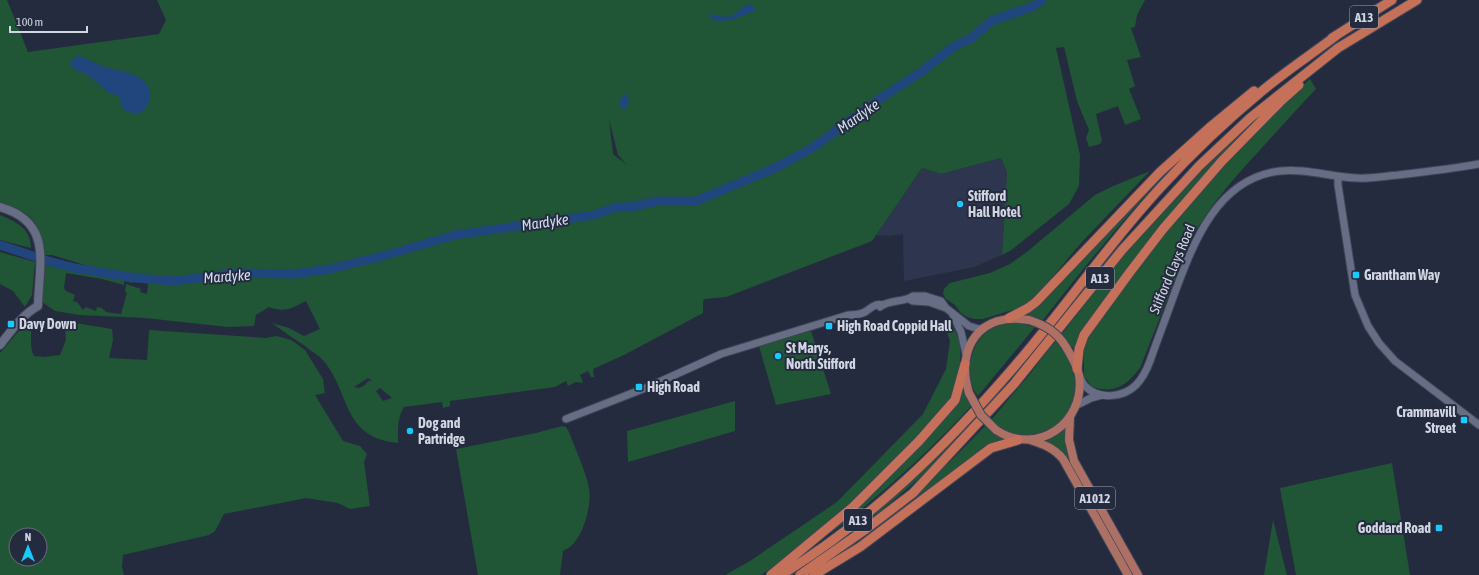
<svg xmlns="http://www.w3.org/2000/svg" width="1479" height="575" font-family="'Asap Condensed',sans-serif">
<style>
.built{fill:#2e354e}
.green{fill:#205536;fill-rule:evenodd}
.water{fill:#20467d}
.lines{fill:none;stroke-linecap:round;stroke-linejoin:round}
.river{stroke:#20467d;stroke-width:9}
.tertiary-casing{stroke:#414656;stroke-width:9}
.secondary-casing{stroke:#414656;stroke-width:10}
.primary-casing{stroke:#414656;stroke-width:10}
.trunk-casing{stroke:#414656;stroke-width:11}
.tertiary{stroke:#666d84;stroke-width:7}
.secondary{stroke:#666d84;stroke-width:8}
.primary{stroke:#ad7064;stroke-width:8}
.trunk{stroke:#c5715a;stroke-width:9}
.primary-bridge-casing{stroke:#414656;stroke-width:10;stroke-linecap:butt}
.primary-bridge{stroke:#ad7064;stroke-width:8}
.poi-dot{fill:#17cafb;stroke:#252b3f;stroke-width:1.5}
.labels{text-anchor:middle;dominant-baseline:central;stroke-width:4;stroke-linejoin:round;paint-order:stroke}
.shield{fill:#252b3f;stroke:#9da3b1;stroke-width:1}
.shield-label{font-size:13px;font-weight:bold;fill:#d1d6e2}
.poi-label{font-size:14px;font-weight:bold;fill:#d1d6e2;stroke:#252b3f;text-anchor:start}
.street-label{font-size:14px;fill:#d1d6e2;stroke:#252b3f}
.water-label{font-size:15px;font-style:italic;fill:#d2deef;stroke:#252b3f}
</style>
<rect width="100%" height="100%" fill="#252b3f"/>
<path class="built" d="M1001,158L1007,173L1002,255L974,267L904,281L903,234L889,236L876,235L922,168L941,174Z"/>
<path class="green" d="M0,0H7L28,52L159,34L166,20L157,0H1145L1137,15L1135,27L1131,28L1141,57L1127,60L1135,86L1129,89L1141,119L1125,125L1118,106L1096,114L1102,141L1100,144L1089,147L1086,138L1089,130L1077,101L1064,47L1056,48L1080,155L1079,186L1069,204L1010,251L1002,255L1007,173L1001,158L941,174L922,168L872,241L726,297L705,299L703,301V313L624,355L593,369L594,377H591L588,371L580,375L583,383L576,382L568,386L566,381L555,387L450,401V406L443,408L442,402L404,407C397,418 398,430 398,443C339,437 352,390 320,357C315,353 309,350 305,346C294,339 283,331 272,323L289,328L304,336L320,329L306,301C292,308 285,313 269,307L256,315L254,326L228,327L145,318L80,315L55,311L42,302V289L46,262C75,269 105,272 134,281L132,283L124,281V285L102,279L66,273L64,288L66,291L75,295L73,301L77,302L83,310L86,307L96,311L97,307L102,308L106,312L121,314L127,293L125,292L126,284L141,289L140,292L147,294L148,284L52,255H43C43,224 30,210 0,203ZM609,119L618,155L627,165L613,154ZM368,378L372,381H368C364,387 360,389 354,387ZM380,388L392,398L383,401L376,391Z
M1310,79L1316,89C1297,109 1279,129 1260,150C1234,178 1208,207 1190,241L1140,368C1126,386 1115,394 1092,387L1084,376V355L1082,354L1084,342L1117,293L1215,171L1293,94Z
M1242,131L1244,133L1075,349L1072,347L1062,334C1104,280 1146,226 1193,177C1209,161 1225,146 1242,131Z
M1175,164C1128,213 1085,266 1043,320L1023,314L1115,221Z
M1150,171L1081,243L1033,300L1022,307L983,319H974L967,317L961,313L955,305L946,299L943,294L944,289L950,283L990,273L1010,264L1028,251L1095,195L1111,187Z
M0,215C16,222 31,228 31,248L0,240Z
M0,252L35,262L32,295L25,307L13,291L0,284Z
M949,320C953,327 959,337 960,345C962,363 957,385 949,400L915,439L854,501L783,560L761,575H725L750,561L837,502L923,414L946,369L950,341L945,326Z
M31,322C32,332 29,348 34,356L45,357L60,355L66,340L65,325L75,323L112,329L113,340L109,358L147,360L149,330L266,338L277,336L291,340L305,350L323,379L325,393L315,395L343,441L360,446L367,454L364,462L370,506L350,509L338,503L306,498L224,514L215,531L209,535L123,555L122,567L124,575H0V353L23,326ZM16,535H40V559H16Z
M1016,322L1035,327L978,396C976,393 974,391 973,388C965,372 972,342 987,332C996,325 1005,323 1016,322Z
M811,331L831,394L776,405L759,346Z
M1056,340C1068,355 1078,374 1074,394C1070,422 1040,442 1012,433C1004,431 998,426 991,420L1030,374Z
M963,383L965,392L964,393L971,406C928,453 881,495 831,533L830,532L895,469Z
M735,401V431L628,462L627,431Z
M975,416L978,420L916,481L873,518L793,575H787L935,458Z
M562,426L566,427L569,432C576,451 585,469 589,488C592,504 584,535 571,546C569,548 566,549 563,551L560,575H478L456,449L536,433Z
M985,426L997,435L998,434L1009,439L863,540L862,539C906,504 946,467 985,426Z
M1065,428L1066,438L1135,575H1131L1065,458L1044,440L1057,434Z
M1392,463L1410,575H1296L1280,488Z
M1273,520L1287,575H1264Z"/>
<path class="water" d="M751,4L754,7L755,11L731,20L718,21L712,19L710,17L712,14C720,17 730,19 737,12C742,8 744,5 751,4Z
M79,56C87,58 94,63 102,66C116,71 133,71 145,82C156,93 147,120 130,112C127,111 124,110 122,108C119,104 122,100 119,96L109,93L88,75L74,69L70,65L71,60L75,57Z
M626,94C630,98 629,104 626,108L624,109L620,107V103L622,95Z"/>
<g class="lines">
<path class="river" d="M0,245L48,261L75,268L136,278L174,281L238,273L293,274L330,269L379,257L455,235L594,215L616,207H630L658,201H696L775,168L812,148L884,96L921,72L953,47L970,39L993,20L1032,7L1042,0"/>
<defs>
<path id="tertiary" d="M1338,177V185L1355,295L1368,326L1379,343L1395,361L1479,425
M909,299L913,301L929,302L946,308
M880,307C889,299 904,303 913,296H925L941,301L946,308L969,326L979,329L983,328
M953,315L961,332L966,354
M1079,375C1081,379 1082,383 1085,386C1098,400 1123,398 1136,385C1143,378 1147,369 1150,361C1158,338 1167,315 1175,292C1194,241 1218,178 1280,171C1305,168 1331,177 1356,178C1370,179 1384,176 1398,175C1425,172 1452,169 1479,164
M1075,406L1091,398L1102,395
M566,419L648,387L721,354L848,315C854,315 859,315 865,312C871,308 875,303 883,305"/>
<path id="secondary" d="M0,207C53,222 39,263 38,306C23,314 11,331 0,345"/>
<path id="primary" d="M969,393C955,348 980,311 1029,320
M1070,417L1069,440L1074,461L1138,575
M996,430C1037,457 1086,423 1079,375C1077,365 1071,356 1066,347
M1030,440C1043,444 1054,448 1063,459L1128,575"/>
<path id="trunk" d="M1332,38L1392,0
M1009,318L1028,308L1036,302L1160,172L1209,128L1254,91
M1077,369L1079,349L1084,335L1130,272L1163,229L1222,161L1280,102L1299,85
M771,575L853,507L919,441L955,400L965,364
M781,575C871,520 945,447 1014,367C1065,308 1109,243 1162,186C1193,152 1227,120 1262,91C1286,71 1312,54 1337,35
M800,575L866,529L913,493L1014,384L1122,250L1199,166L1250,118L1338,48L1417,0
M814,575L860,547L991,448L1018,440"/>
</defs>
<use href="#tertiary" class="tertiary-casing"/>
<use href="#secondary" class="secondary-casing"/>
<use href="#primary" class="primary-casing"/>
<use href="#trunk" class="trunk-casing"/>
<use href="#tertiary" class="tertiary"/>
<use href="#secondary" class="secondary"/>
<use href="#primary" class="primary"/>
<use href="#trunk" class="trunk"/>
<defs>
<path id="primary-bridge" d="M1029,320C1045,325 1057,332 1066,347
M969,393L981,415L996,430"/>
</defs>
<use href="#primary-bridge" class="primary-bridge-casing"/>
<use href="#primary-bridge" class="primary-bridge"/>
</g>
<g class="poi-dot">
<circle cx="960" cy="204" r="4"/>
<rect x="1352" y="271" width="8" height="8" rx="2"/>
<rect x="7" y="320" width="8" height="8" rx="2"/>
<rect x="825" y="322" width="8" height="8" rx="2"/>
<circle cx="778" cy="356" r="4"/>
<rect x="635" y="383" width="8" height="8" rx="2"/>
<rect x="1460" y="416" width="8" height="8" rx="2"/>
<circle cx="410" cy="431" r="4"/>
<rect x="1435" y="524" width="8" height="8" rx="2"/>
</g>
<g class="labels">
<g class="shield">
<rect x="1350" y="6" width="28" height="22" rx="3"/>
<rect x="1086" y="267" width="28" height="22" rx="3"/>
<rect x="1075" y="487" width="40" height="22" rx="3"/>
<rect x="844" y="509" width="28" height="22" rx="3"/>
</g>
<g class="shield-label">
<text x="1364" y="17">A13</text>
<text x="1100" y="278">A13</text>
<text x="1095" y="498">A1012</text>
<text x="858" y="520">A13</text>
</g>
<g class="poi-label">
<text x="968" y="196">Stifford<tspan x="968" dy="16">Hall Hotel</tspan></text>
<text x="1364" y="275">Grantham Way</text>
<text x="19" y="324">Davy Down</text>
<text x="837" y="326">High Road Coppid Hall</text>
<text x="786" y="348">St Marys,<tspan x="786" dy="16">North Stifford</tspan></text>
<text x="647" y="387">High Road</text>
<text x="1456" y="412" text-anchor="end">Crammavill<tspan x="1456" dy="16">Street</tspan></text>
<text x="418" y="423">Dog and<tspan x="418" dy="16">Partridge</tspan></text>
<text x="1431" y="528" text-anchor="end">Goddard Road</text>
</g>
<g class="street-label">
<text transform="translate(1172 269) rotate(-67)">Stifford Clays Road</text>
</g>
<g class="water-label">
<text transform="translate(858 116) rotate(-35)">Mardyke</text>
<text transform="translate(545 222) rotate(-8)">Mardyke</text>
<text transform="translate(227 276) rotate(-4)">Mardyke</text>
</g>
</g>
<g transform="translate(28 547)"><circle r="19" fill="#252b3f" stroke="#6a6f80"/>
<path d="M0-3L7 15L0 10L-7 15Z" fill="#17cafb"/>
<text y="-6" font-size="11" font-weight="bold" text-anchor="middle" fill="#d1d6e2">N</text>
</g>
<path d="M10 26v6h77v-6" fill="none" stroke="#d1d6e2" stroke-width="2"/>
<text x="16" y="26" font-size="12" fill="#d1d6e2" stroke="#252b3f" stroke-width="3" paint-order="stroke">100 m</text>
</svg>
